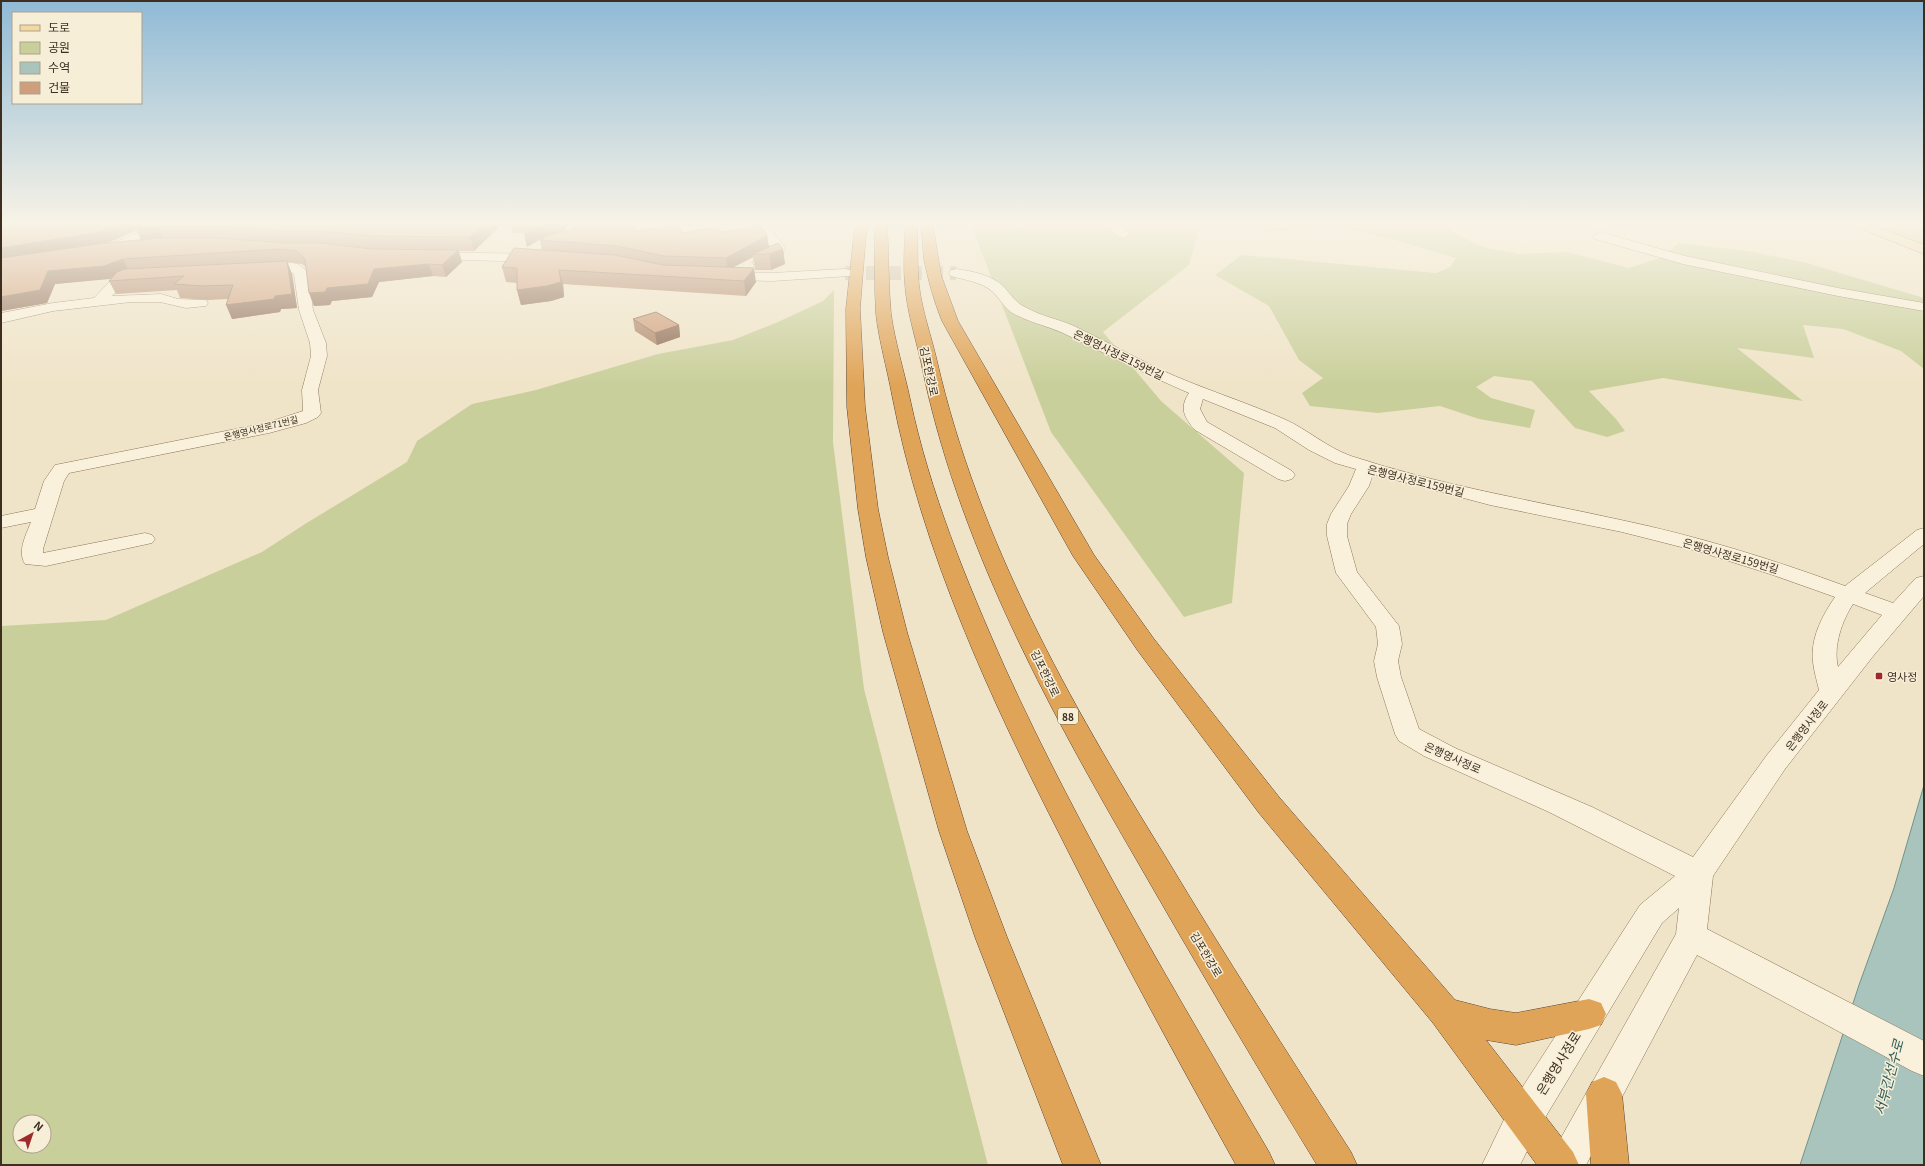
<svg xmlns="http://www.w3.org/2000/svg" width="1925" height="1166" font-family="Georgia,'Noto Sans KR',serif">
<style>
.green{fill:#c9cf9b;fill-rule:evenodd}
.water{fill:#a9c4bc;stroke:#6f938a}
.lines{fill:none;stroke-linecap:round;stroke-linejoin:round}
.minor-tunnel{stroke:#ccc0a6;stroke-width:14;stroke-dasharray:14 7;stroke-linecap:butt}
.minor-casing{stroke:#8d765c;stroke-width:1}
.major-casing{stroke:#5b4430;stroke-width:1}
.highway-casing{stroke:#5b4430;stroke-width:1}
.minor{fill:#faf1dc;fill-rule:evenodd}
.major{fill:#f3d9a0;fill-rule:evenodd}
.highway{fill:#e0a458;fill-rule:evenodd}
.wall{fill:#b2896c;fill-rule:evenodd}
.shaded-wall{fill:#916f58}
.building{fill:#cf9f7d;stroke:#916f58}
.poi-dot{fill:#9e2a2b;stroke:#f7eed8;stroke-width:1.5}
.labels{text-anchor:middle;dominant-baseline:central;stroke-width:3;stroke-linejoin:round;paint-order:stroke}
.far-street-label{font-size:9px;fill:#3d2e20;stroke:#f7eed8}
.shield{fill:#f7eed8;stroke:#756857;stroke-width:1}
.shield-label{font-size:10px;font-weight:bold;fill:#3d2e20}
.street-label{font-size:11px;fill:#3d2e20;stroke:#f7eed8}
.poi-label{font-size:11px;fill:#3d2e20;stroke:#f7eed8;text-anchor:start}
.near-street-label{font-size:13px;fill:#3d2e20;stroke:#f7eed8}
.near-water-label{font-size:14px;font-style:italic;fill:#2f5d5a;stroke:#f7eed8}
</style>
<rect width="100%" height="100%" fill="#f0e4c8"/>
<path class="green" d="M970,222H1169L1200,224L1189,265L1103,332L1161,401L1244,473L1232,603L1184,617L1051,432Z
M1234,222H1444L1455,233L1482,247L1520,254L1567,252L1629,268L1660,258L1679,243L1747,251L1803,262L1924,298V369L1901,351L1843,329L1803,325L1814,358L1737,348L1803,401L1663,378L1589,391L1616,419L1625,431L1607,437L1575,428L1532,381L1494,376L1476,387L1491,398L1535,410L1530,428L1479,419L1440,406L1378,413L1310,406L1302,393L1323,378L1299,360L1269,306L1215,275L1242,255L1436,273L1450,267L1456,258L1395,240L1335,226L1272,231Z
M1867,222H1911L1924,225V245Z
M834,290L833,442L864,689L988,1165H1V626L106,620L262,552L305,524L407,462L417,441L472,404L536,390L658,354L733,340L778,322L823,301ZM20,1122H44V1146H20Z"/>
<path class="water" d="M1924,785V1165H1800L1859,985L1894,888Z"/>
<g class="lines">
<path class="minor-tunnel" d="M845,273H956"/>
<defs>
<path id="minor" d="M158,222H173L136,244L101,255L96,254L94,251L96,248L126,238Z
M754,222H766L785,248L782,255L759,266L754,265L752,262L771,248Z
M1102,222H1115L1130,234L1124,238L1119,237Z
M1600,232L1685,256L1838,288L1924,303V311L1838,296L1683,264L1595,239L1594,236Z
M430,252L539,254L544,255L546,258L544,261L539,262L425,259L423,256L425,253Z
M293,263L298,264L308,272L313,310L326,343L327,356L318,390L321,413L318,417L306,423L269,433L69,473L64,481L43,549V553L145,533L152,535L155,539L152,543L46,566L25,564C17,551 26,535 31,522L1,528V516L35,509L44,481L55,465L266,423L303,411L302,390L311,356L310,343L299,310L294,274L290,271L258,272L253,271L251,268L253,265L258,264Z
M845,269L850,270L852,273L850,276L772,281L727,280L722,279L720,276L722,273L727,272L772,273Z
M956,269C972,271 992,275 1004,287C1011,295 1016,303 1025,307C1040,316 1058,319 1074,326C1103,340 1131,355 1159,369C1200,388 1243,401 1284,419C1307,429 1326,447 1351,456C1439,485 1530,500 1621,520C1697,536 1772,559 1845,586L1917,530L1924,528V544L1865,593L1893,603L1916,578L1924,576V596L1874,655L1785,769L1713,876L1707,929L1924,1041V1076L1912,1071L1697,955L1586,1165H1547L1553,1152L1676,934L1679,908L1662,923L1537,1131L1520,1165H1482L1511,1105L1640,905L1675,876L1549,812L1424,756L1399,741L1395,734L1377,677L1374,661L1378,644L1376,627L1336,573L1327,536V524L1331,514L1349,486L1356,469L1335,463L1309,450L1275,428L1203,399L1200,409L1207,422L1292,471L1295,475L1292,479L1285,481L1278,479L1195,430C1184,417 1179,408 1189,393C1146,375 1105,353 1063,333C1047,326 1029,322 1014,314C1005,309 1001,300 993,292C982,282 965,280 951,276L949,273L951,270ZM1373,474L1490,505L1622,532L1697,551L1770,574L1835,597C1822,616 1810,639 1813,662C1814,672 1817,681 1819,690L1767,755L1693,857L1592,807L1455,748L1419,729L1401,677L1398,661L1402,644L1399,626L1357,572L1347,536V524L1351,514L1369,486ZM1853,604L1882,615L1838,667C1833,646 1842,621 1853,604Z
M138,271L143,272L145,275L143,278L123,284L112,296L161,294L178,299L206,300L208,303L206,306L186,308L160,302H131L53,311L1,323V313L53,303L94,298L113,278Z"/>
<path id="major" d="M1849,222H1865L1924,245V254L1851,225Z"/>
<path id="highway" d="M858,222H870L866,234L860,309L865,407L878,509L888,557L907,632L967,831L1007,937L1101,1165H1063L975,937L939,831L883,632L866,557L858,509L847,407L846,309L854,234Z
M875,222H887C889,252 888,284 891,314C895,342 904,371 910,399C930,493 966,580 1005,668C1081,835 1176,993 1269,1152L1275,1165H1236C1176,1057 1117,949 1062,839C990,698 922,551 892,395C887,368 879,341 876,314C874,284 875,252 875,222Z
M905,222H917C918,243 917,264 919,285C922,311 931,335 937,361C978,540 1069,701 1165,856C1225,956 1288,1054 1351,1152L1357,1165H1317C1255,1064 1195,962 1136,859C1045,702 957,540 921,362C915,336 907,311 905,285C903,264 905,243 905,222Z
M919,222H931L933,226L941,275L958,321L1094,555L1154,639L1279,797L1455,1000L1490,1009L1516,1013L1589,999L1601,1003L1606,1014L1601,1025L1589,1029L1516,1045L1486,1040L1573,1152L1579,1165H1537L1433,1023L1259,813L1138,651L1073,556L942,321C934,301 928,280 924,259C922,246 924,234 919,222Z
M1604,1077L1616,1082L1622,1094L1629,1165H1591L1586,1094L1592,1082Z"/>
</defs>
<use href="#minor" class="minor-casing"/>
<use href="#major" class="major-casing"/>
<use href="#highway" class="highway-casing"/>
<use href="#minor" class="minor"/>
<use href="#major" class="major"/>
<use href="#highway" class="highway"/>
</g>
<path class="wall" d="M1,222H501V225L474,251H459L462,262L446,277L433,276L379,282L372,297L332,301L330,305L314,306L306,267L302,264L287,262L292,274L297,308L281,309L280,312L232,319L228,299L208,300L180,298L177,290L116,294L109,281L112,278L55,284L47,303L1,311ZM137,230L142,240L105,243L131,232Z
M510,222H570L563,232L635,231L682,233L721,232L767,236L769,247L783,249L785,264L771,270H755L753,257L734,267L756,282L746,296L563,284L564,297L551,301L521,305L517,290V283L506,282L502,267L542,250L540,240L543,239L539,240L527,247L525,233H513Z
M633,319L679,325L680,337L657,345L635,331Z"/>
<path class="shaded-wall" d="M123,222H156L165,240L142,242L137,230L101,246L1,261V248Z
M487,222H501V225L474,251L470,237Z
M558,222H570L561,234L539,240L527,247L524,235L536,227Z
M767,236L769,248L753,254V257L728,270L726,258Z
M783,249L785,264L771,270L770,254Z
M458,250L462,262L446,277L442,265Z
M123,259L129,272L110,279L55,284L47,303L1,311V297L48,271Z
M287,261L292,274L297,308L281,309L280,312L232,319L226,305Z
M429,264L433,276L379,282L372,297L332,301L330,305L314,306L309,293L327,288L374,269Z
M754,268L756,282L746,296L744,281Z
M559,270L563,284L564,297L551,301L521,305L517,290Z
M679,325L680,337L657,345L655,333Z"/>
<path class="building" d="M1,222H123L95,233L1,248Z
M149,222H487L470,237L371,236L320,231H284L218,226H159L136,228Z
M533,222H558L536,227L524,235Z
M576,222H633L635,231L678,225L682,233L717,227L721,232L761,226L767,236L726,258L664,256L616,246L540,240L547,236L570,230Z
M159,238H219L284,243H320L372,249L458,250L442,265L429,264L374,269L368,284L327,288L325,292L309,293L305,259L297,251L280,249L123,259L104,266L48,271L40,290L1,297V258L98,244Z
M778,243L783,249L770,254H753Z
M514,248L615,255L663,265L754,268L744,281L559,270L561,282L547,286L517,290V268L502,267Z
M287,261L292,294L275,296L274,299L226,305L233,285L202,286L174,284L184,276L109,281L117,272L125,269Z
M656,312L679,325L655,333L633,319Z"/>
<linearGradient id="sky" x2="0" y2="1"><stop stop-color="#8fbad6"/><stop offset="0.58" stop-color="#f8f3e6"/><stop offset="1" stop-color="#f8f3e6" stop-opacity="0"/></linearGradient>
<rect width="1925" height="385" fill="url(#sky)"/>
<rect class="poi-dot" x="1875" y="672" width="8" height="8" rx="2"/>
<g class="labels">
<g class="far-street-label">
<text transform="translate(261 428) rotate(-14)">은행영사정로71번길</text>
</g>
<rect class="shield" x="1058" y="708" width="20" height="16" rx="3"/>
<g class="shield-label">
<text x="1068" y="716">88</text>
</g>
<g class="street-label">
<text transform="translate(1119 354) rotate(26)">은행영사정로159번길</text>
<text transform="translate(930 371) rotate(78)">김포한강로</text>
<text transform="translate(1416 480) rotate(14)">은행영사정로159번길</text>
<text transform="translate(1731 555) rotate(16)">은행영사정로159번길</text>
<text transform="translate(1046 673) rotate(64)">김포한강로</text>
<text transform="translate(1806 725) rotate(-52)">은행영사정로</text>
<text transform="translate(1453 757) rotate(24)">은행영사정로</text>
<text transform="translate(1207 954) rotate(59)">김포한강로</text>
</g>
<g class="poi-label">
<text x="1887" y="676">영사정</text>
</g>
<g class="near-street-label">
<text transform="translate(1558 1063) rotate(-58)">은행영사정로</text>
</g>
<g class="near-water-label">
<text transform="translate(1888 1077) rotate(-75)">서부간선수로</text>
</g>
</g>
<rect width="1925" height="1166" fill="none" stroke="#3d2e20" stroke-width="4"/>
<rect x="12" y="12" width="130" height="92" fill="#f7eed8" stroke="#ada18e"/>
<rect x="20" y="25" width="20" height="6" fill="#f3d9a0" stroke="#ada18e"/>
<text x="48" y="32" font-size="12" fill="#3d2e20">도로</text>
<rect x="20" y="42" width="20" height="12" fill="#c9cf9b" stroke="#ada18e"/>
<text x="48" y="52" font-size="12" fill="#3d2e20">공원</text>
<rect x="20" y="62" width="20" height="12" fill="#a9c4bc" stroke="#ada18e"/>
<text x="48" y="72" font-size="12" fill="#3d2e20">수역</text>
<rect x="20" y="82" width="20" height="12" fill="#cf9f7d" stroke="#ada18e"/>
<text x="48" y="92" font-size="12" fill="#3d2e20">건물</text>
<g transform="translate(32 1134) rotate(40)"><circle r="19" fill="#f7eed8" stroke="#ada18e"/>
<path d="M0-3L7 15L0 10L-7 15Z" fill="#9e2a2b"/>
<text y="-6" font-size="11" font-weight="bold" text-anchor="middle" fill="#3d2e20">N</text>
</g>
</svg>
